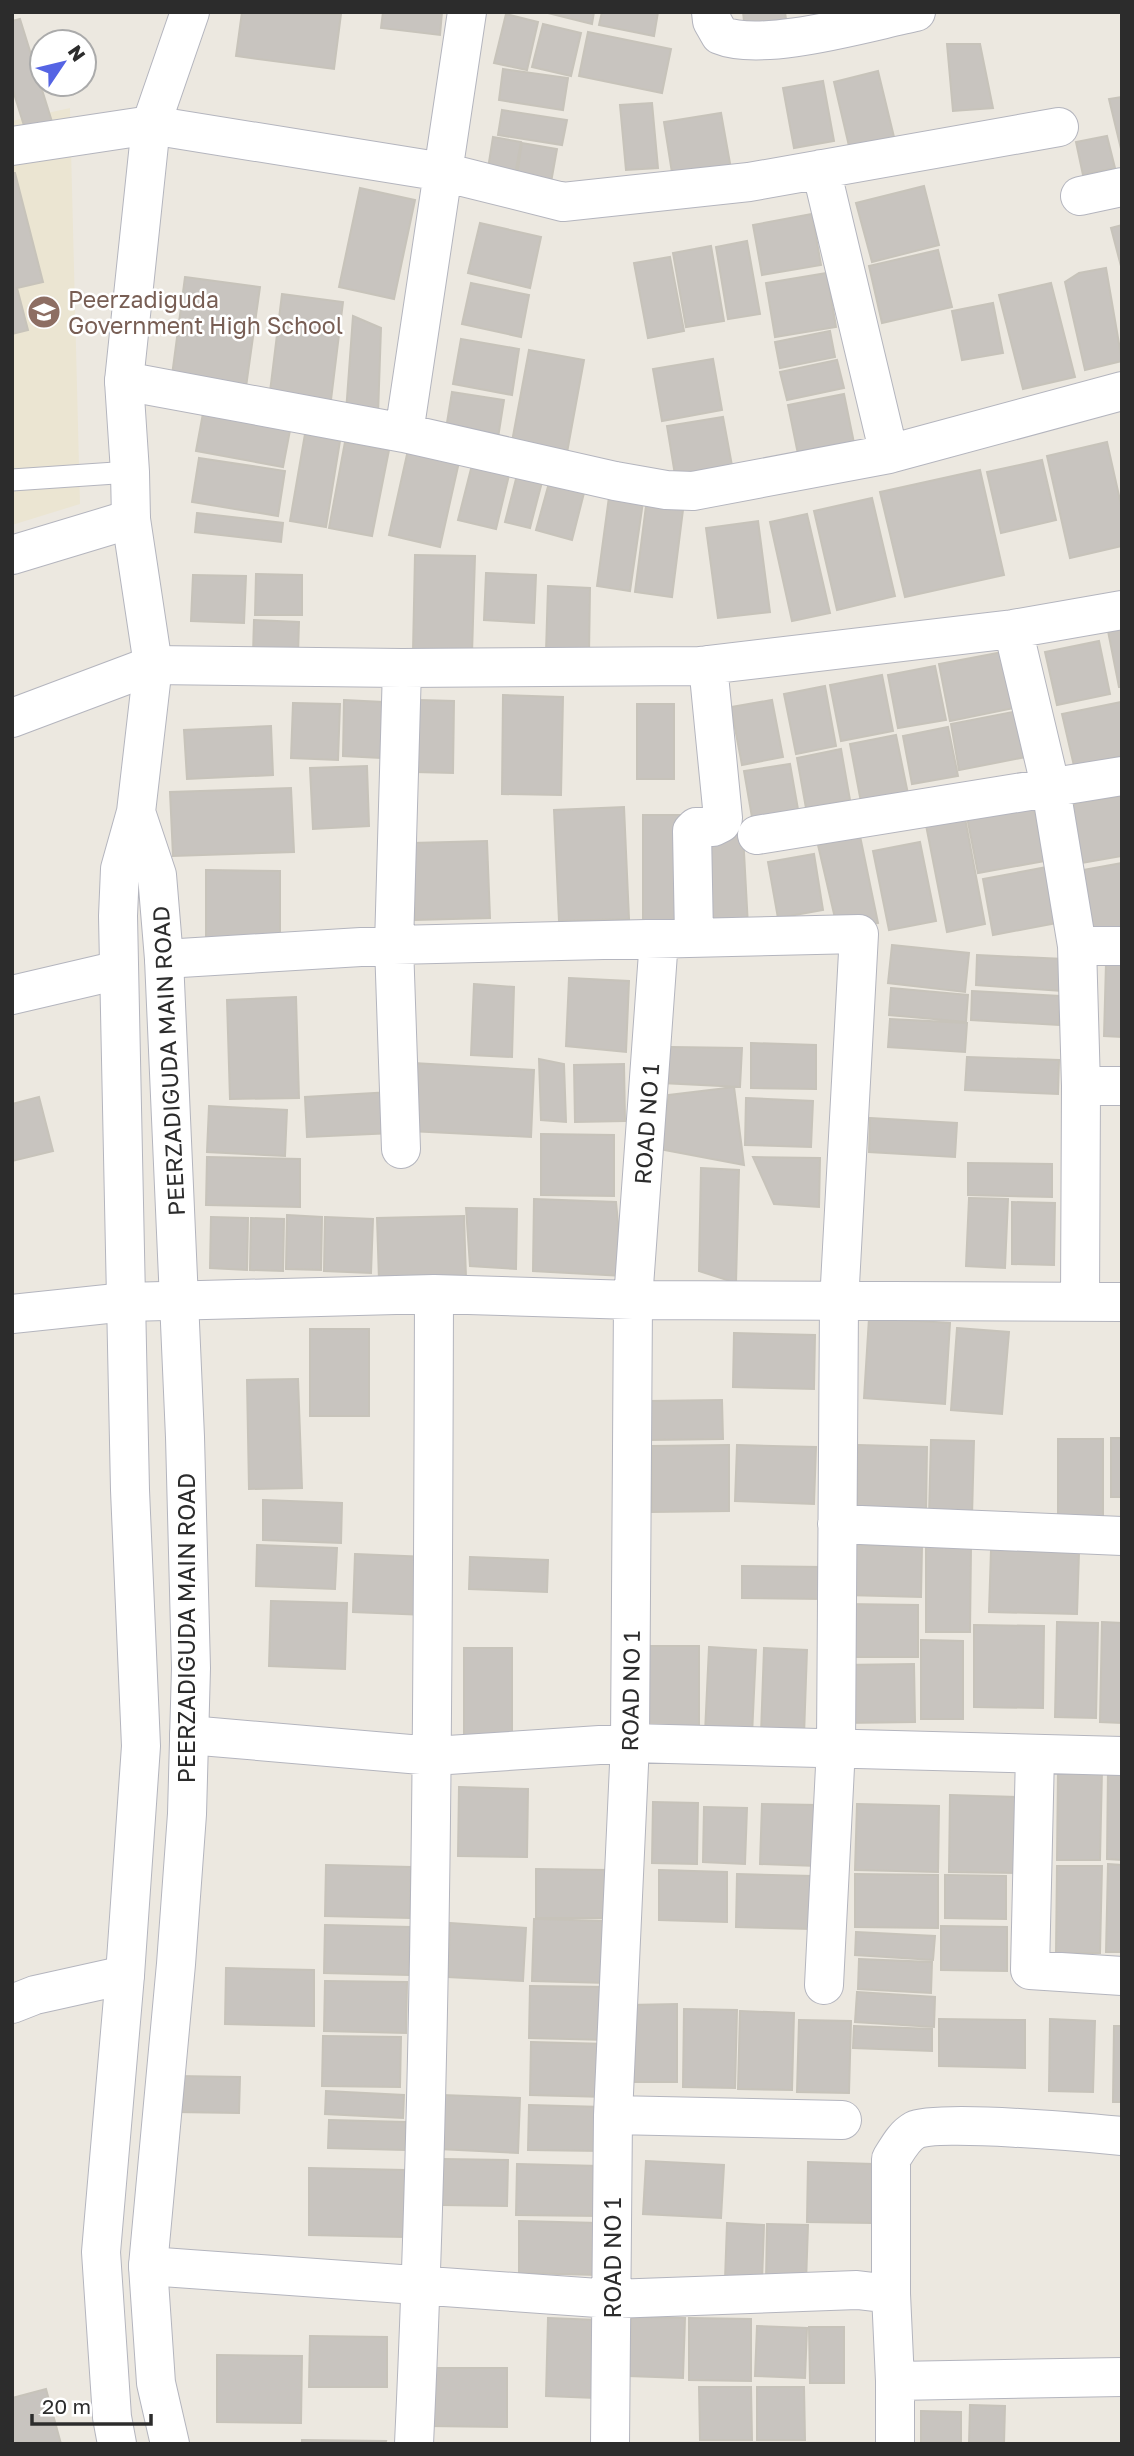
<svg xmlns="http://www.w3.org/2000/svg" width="1134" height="2456" font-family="'Golos Text',sans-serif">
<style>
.education{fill:#ebe5d2}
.building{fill:#c8c4bf;stroke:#c7c3ba;stroke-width:2}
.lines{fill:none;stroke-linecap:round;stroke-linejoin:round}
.service-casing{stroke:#b4b5be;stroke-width:23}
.minor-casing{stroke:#b4b5be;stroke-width:40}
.tertiary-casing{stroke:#b4b5be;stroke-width:40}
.service{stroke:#fff;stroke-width:21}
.minor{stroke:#fff;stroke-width:38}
.tertiary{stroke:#fff;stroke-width:38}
.labels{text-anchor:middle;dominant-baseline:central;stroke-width:5;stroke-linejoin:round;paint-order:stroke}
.education-label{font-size:23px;fill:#785e54;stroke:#fff;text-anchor:start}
.street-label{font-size:23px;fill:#2c2c2c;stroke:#fff}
</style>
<rect width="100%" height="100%" fill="#ece8e0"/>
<path class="education" d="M70,108L80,504L12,525V121Z"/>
<path class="building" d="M242,12L341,14L334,69L236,56Z
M383,12H442L440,35L381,28Z
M544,12H594L592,24Z
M602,12H658L654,36L599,25Z
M743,12H785L787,26L745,30Z
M506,14L538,22L527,70L494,63Z
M20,19L53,125L26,132L12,87V21Z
M543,24L581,33L571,76L532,67Z
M588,32L671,49L662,93L579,76Z
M947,44H980L993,108L953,111Z
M503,69L568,78L563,110L499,100Z
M878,71L894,137L849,146L834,82Z
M823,81L834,141L794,148L783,88Z
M1122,97V153L1109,99Z
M652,103L658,168L626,170L620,105Z
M502,110L567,120L562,145L498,135Z
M721,113L731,169L673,179L664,122Z
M1107,136L1115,168L1083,175L1076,142Z
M493,137L521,142L514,180L487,175Z
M522,143L557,149L550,188L516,181Z
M12,173H15L43,282L17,288L28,330L12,334Z
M924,186L939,245L872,262L856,203Z
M360,188L415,200L394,299L339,287Z
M812,214L821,265L762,275L753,225Z
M480,223L541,237L530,288L468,273Z
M1122,225V270L1111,228Z
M747,241L760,314L728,319L716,247Z
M711,246L724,321L686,327L673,253Z
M938,250L952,307L882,323L869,266Z
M670,257L684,331L648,338L634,263Z
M1106,268L1122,361L1085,370L1065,282L1079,273Z
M827,273L836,327L775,337L766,283Z
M185,277L260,287L245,394L171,383Z
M471,283L529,295L521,337L462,324Z
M1051,283L1075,377L1023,389L999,295Z
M282,294L343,302L330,408L269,400Z
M993,303L1003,353L962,360L952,311Z
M353,316L381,328L378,415L346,412Z
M830,331L835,357L780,368L775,342Z
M461,339L519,349L512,395L453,384Z
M529,350L584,360L566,458L511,447Z
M713,359L722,410L662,421L653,369Z
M837,360L844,388L787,400L780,372Z
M452,392L504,400L497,444L445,435Z
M844,394L854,443L798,454L788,405Z
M204,408L291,425L283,467L196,451Z
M723,417L733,471L676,481L667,426Z
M305,434L340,441L326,527L290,521Z
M345,442L389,450L372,536L329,528Z
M1107,442L1122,509V546L1070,558L1047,456Z
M408,450L459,462L440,547L389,535Z
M199,458L285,471L278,516L192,502Z
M1042,460L1056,520L1001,533L987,472Z
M473,461L510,471L496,529L458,520Z
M980,470L1004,575L905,597L880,492Z
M517,475L542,482L530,528L505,522Z
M549,483L584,493L572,540L536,530Z
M609,497L643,502L630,591L597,586Z
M647,498L684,502L672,597L635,592Z
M872,498L895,596L837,610L814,511Z
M197,513L283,523L281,542L195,532Z
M807,514L830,613L792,621L770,522Z
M758,521L770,612L718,618L706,528Z
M415,555L475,556L472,654L413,652Z
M486,573L536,575L534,623L484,620Z
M256,574L302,575V615H255Z
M193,575L246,576L244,623L191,621Z
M548,586L590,588L589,654L546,652Z
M254,620L299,622L298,655L253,654Z
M1122,628V687H1119L1108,631Z
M1099,641L1110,694L1057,705L1045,652Z
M1003,652L1014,708L950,721L939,664Z
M935,666L946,720L898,728L888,675Z
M882,675L893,731L841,741L830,685Z
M825,686L836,746L796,754L784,694Z
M503,695L563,697L561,795L502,794Z
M344,700L383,702L381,758L343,756Z
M418,700L454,701L453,773L416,772Z
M772,700L783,757L742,765L731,707Z
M1121,702L1122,756L1074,766L1062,714Z
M293,703L340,704L338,760L291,758Z
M637,704H674V779H637Z
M1018,711L1026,757L959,770L951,724Z
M271,726L273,775L187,779L184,730Z
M948,727L958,776L912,784L903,736Z
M896,735L908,794L861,802L850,744Z
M841,749L850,800L806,808L797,758Z
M790,764L799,815L753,823L744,771Z
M367,766L369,826L313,829L310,768Z
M291,788L294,852L173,856L170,792Z
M1122,796V856L1081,863L1071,804Z
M1032,799L1045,861L978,873L966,812Z
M624,807L629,919L559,921L554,810Z
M964,813L985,924L947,932L925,820Z
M643,815H686L687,922H643Z
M743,834L748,926L700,928L694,836Z
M860,836L878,923L838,931L818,845Z
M487,841L490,918L415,920L412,843Z
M920,842L936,921L889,930L873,851Z
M814,854L823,910L778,918L768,862Z
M1122,863V931L1094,936L1083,870Z
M1047,867L1057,923L993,935L983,879Z
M206,870L280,871V941L206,940Z
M892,945L969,953L965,992L888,983Z
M977,955L1064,959L1062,991L976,985Z
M1106,963H1122V1037L1104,1036Z
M569,978L629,981L626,1052L566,1046Z
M474,984L514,987L512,1057L471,1055Z
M891,988L968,995L966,1022L889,1015Z
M972,991L1060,996L1059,1025L971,1020Z
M296,997L299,1098L230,1099L227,1000Z
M890,1019L967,1023L965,1052L888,1047Z
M751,1043L816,1045V1089L751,1088Z
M671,1047L742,1048L740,1087L662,1083Z
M967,1057L1059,1060L1058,1094L965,1090Z
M539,1059L564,1064L566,1122L541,1120Z
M413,1063L534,1070L531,1137L410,1131Z
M624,1064L625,1121L575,1122L574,1065Z
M734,1087L744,1165L659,1149L669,1095Z
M391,1092L393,1133L307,1137L305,1097Z
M39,1097L53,1151L12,1161V1104Z
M746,1098L813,1101L811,1147L745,1145Z
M209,1106L287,1110L285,1156L207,1152Z
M870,1118L957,1123L955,1157L869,1152Z
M541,1134L614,1135V1196L541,1195Z
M207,1157L300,1159V1207L206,1205Z
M753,1157L820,1158L819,1207L774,1204Z
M968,1163L1052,1164V1197L968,1195Z
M701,1168L739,1170L736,1283L699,1271Z
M969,1198L1008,1199L1005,1268L966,1266Z
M534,1199L616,1202L623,1276L533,1271Z
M1012,1202L1055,1203L1054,1265L1012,1264Z
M466,1208L517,1209L516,1269L470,1266Z
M287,1215L322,1217L321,1270L286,1269Z
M464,1216L466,1278L379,1280L377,1218Z
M211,1217L248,1218L247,1270L210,1268Z
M325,1217L373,1219L371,1273L324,1271Z
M251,1218L284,1219L283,1271L250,1270Z
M869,1318L950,1323L945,1404L864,1398Z
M957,1328L1009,1332L1002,1414L951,1410Z
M310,1329H369V1416H310Z
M734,1333L815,1335L814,1389L733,1387Z
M298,1379L302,1488L249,1489L247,1380Z
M722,1400L723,1439L649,1440V1401Z
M1111,1438H1122V1497H1111Z
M1058,1439H1103V1522H1058Z
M931,1440L974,1441L972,1517L929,1515Z
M729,1445V1511L652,1512V1446Z
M737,1445L816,1447L814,1504L735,1501Z
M858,1445L927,1447L926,1514L857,1512Z
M263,1500L342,1503L341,1543L263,1540Z
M257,1545L337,1548L335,1589L256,1586Z
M846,1545L922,1546L921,1597L846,1595Z
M926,1547H971L970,1632H926Z
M991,1550L1079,1553L1077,1614L989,1612Z
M355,1554L428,1557L426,1615L353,1612Z
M470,1557L548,1560L547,1592L469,1589Z
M742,1566L823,1567V1599L742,1598Z
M271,1601L347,1603L345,1669L269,1666Z
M846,1604L918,1605V1657H846Z
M1057,1622L1098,1623L1096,1718L1055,1717Z
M1102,1622L1122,1623V1723L1100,1722Z
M974,1625L1044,1626L1043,1708L974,1707Z
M921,1640L963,1641V1719H921Z
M646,1646H699V1732H646Z
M709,1647L756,1650L752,1735L705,1733Z
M464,1648H512V1739L464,1738Z
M764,1648L807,1650L804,1736L761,1734Z
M914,1664L915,1722L844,1723L843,1665Z
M1058,1769L1102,1770L1100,1860H1057Z
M1108,1769L1122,1770V1860L1107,1859Z
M459,1787L528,1789L527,1857L458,1856Z
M950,1795L1021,1797L1020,1873L949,1872Z
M653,1802L698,1803L697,1864L652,1863Z
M762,1804L818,1805L817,1866L760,1864Z
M857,1804L939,1806L938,1872L855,1870Z
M704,1807L747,1808L745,1864L703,1862Z
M1108,1864L1122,1865V1952H1106Z
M326,1865L411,1867L410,1918L325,1916Z
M1057,1866H1102L1100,1953H1056Z
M536,1869L609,1870V1918H536Z
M659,1870L727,1872V1922L659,1920Z
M737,1874L812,1876L811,1929L736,1927Z
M855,1874L938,1875V1928L855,1927Z
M945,1875L1006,1876V1919L945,1918Z
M534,1919L609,1921L608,1983L532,1981Z
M450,1923L526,1928L523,1981L448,1977Z
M325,1925L410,1927L409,1975L324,1973Z
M941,1926L1007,1927V1971L941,1970Z
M856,1932L935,1936L933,1960L855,1955Z
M859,1959L932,1962L931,1993L858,1989Z
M226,1968L314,1970V2026L225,2024Z
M325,1981L407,1982L406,2033L324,2031Z
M530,1986L609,1987L608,2040L529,2038Z
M857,1992L935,1997L934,2027L855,2022Z
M677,2004V2082H628V2005Z
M684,2009L737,2010L735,2088L683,2087Z
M740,2011L794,2013L792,2090L738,2089Z
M939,2019L1025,2020V2068L939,2066Z
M1050,2019L1095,2021L1093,2092L1049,2091Z
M799,2020L851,2021L849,2093L797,2092Z
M854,2026L932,2029V2051L853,2048Z
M1114,2026H1122V2102H1113Z
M323,2036L401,2037L400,2087L322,2086Z
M531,2042L608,2044L607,2097L530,2095Z
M176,2076L240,2077L239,2113L176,2112Z
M326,2091L404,2095L403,2118L325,2114Z
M442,2095L520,2098L518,2153L439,2149Z
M529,2105L603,2107V2151L528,2150Z
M329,2120L406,2122L405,2150L328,2148Z
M442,2159L508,2160L507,2206L442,2205Z
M646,2161L724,2165L721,2218L643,2214Z
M808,2162L873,2164L872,2223L807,2222Z
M517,2164L600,2166L599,2216L516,2215Z
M309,2168L405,2170L404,2237L309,2235Z
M519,2221L599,2223L598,2275L519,2273Z
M727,2223L764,2225L762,2282L725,2280Z
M767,2224L808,2225L806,2283L766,2282Z
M631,2317L685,2318L683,2378L629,2376Z
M548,2318L598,2320L596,2398L546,2396Z
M689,2318L751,2319V2381L689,2380Z
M757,2326L807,2328L805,2378L755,2376Z
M809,2327H844V2383H810Z
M310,2336L387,2337V2387H309Z
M217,2355L302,2356L301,2423L217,2422Z
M427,2368H507V2427L427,2426Z
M699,2387H751L752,2440H700Z
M757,2387H804L805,2440H757Z
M46,2389L61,2444H12V2398Z
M970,2405L1005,2406L1004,2444H969Z
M921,2411L961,2412V2444H921Z
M302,2440L386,2441L385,2444H302Z"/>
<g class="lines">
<defs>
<path id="service" d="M12,480L130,472"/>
<path id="minor" d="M711,12L712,21L720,35C763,53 867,22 916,12
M12,146L151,125L443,172L563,202L749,182L1059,127
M821,169L889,454
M1080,196L1122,187
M124,381L404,433L615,481L666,490L693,491L889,454L1122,391
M404,433L467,12
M12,555L131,519
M1013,629L1051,789L1077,946L1081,1086L1080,1302
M12,718L153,665L402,668L699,666L1013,629L1122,610
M757,835L1122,776
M694,937L692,831L696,827H713L721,823L723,818L708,665
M1077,946H1122
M164,959L394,945L859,934L839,1303L836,1747L824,1985
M12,995L119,970
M1081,1086H1122
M401,1149L394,945L402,668
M12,1314L126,1302L434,1294L633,1300L1122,1302
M837,1524L1122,1536
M189,1735L433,1756L630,1743L1122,1756
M1035,1754L1030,1970L1122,1976
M12,2004L35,1995L125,1975
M613,2115L842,2120
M148,2266L612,2299L857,2290L891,2294L895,2381V2444
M891,2294V2159C898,2148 904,2136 915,2130C936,2119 1090,2133 1122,2136
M895,2381L1122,2377
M414,2444C432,2061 433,1677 434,1294
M610,2444L613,2115L630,1743L633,1300L659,939"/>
<path id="tertiary" d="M136,812L153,665L131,519L130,472L124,381L151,125L190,12
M117,2444L112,2417L101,2252L125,1975L141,1746L130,1490L118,916L120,869L136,812L157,875L164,959L185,1437L191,1668L187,1814L176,1964L148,2266L156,2383L170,2444"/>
</defs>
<use href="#service" class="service-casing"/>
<use href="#minor" class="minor-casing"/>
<use href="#tertiary" class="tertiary-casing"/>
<use href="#service" class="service"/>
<use href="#minor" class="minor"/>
<use href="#tertiary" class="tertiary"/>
</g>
<defs>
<symbol id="school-disc" viewBox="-11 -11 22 22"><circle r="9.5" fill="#8d6e63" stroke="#fff"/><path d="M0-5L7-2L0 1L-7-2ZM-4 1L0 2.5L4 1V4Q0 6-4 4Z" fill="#fff"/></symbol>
</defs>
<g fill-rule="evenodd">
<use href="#school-disc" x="25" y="293" width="38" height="38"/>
</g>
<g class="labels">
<g class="education-label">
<text x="68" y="299">Peerzadiguda<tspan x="68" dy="26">Government High School</tspan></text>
</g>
<g class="street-label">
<text transform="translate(168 1061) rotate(-93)">PEERZADIGUDA MAIN ROAD</text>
<text transform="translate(646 1124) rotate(-86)">ROAD NO 1</text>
<text transform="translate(186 1628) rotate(-90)">PEERZADIGUDA MAIN ROAD</text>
<text transform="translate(630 1691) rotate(-89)">ROAD NO 1</text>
<text transform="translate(612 2258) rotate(-90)">ROAD NO 1</text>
</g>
</g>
<rect width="1134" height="2456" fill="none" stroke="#2c2c2c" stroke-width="28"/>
<g transform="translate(63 63) rotate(55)"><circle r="33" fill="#ffffff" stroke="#ababab" stroke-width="2"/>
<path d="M0-5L12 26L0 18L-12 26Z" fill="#5564e4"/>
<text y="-10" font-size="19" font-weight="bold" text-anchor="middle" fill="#2c2c2c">N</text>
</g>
<path d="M32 2414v10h119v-10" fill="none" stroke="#2c2c2c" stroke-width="3.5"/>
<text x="42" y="2414" font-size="21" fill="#2c2c2c" stroke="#ffffff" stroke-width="5" paint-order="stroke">20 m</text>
</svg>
